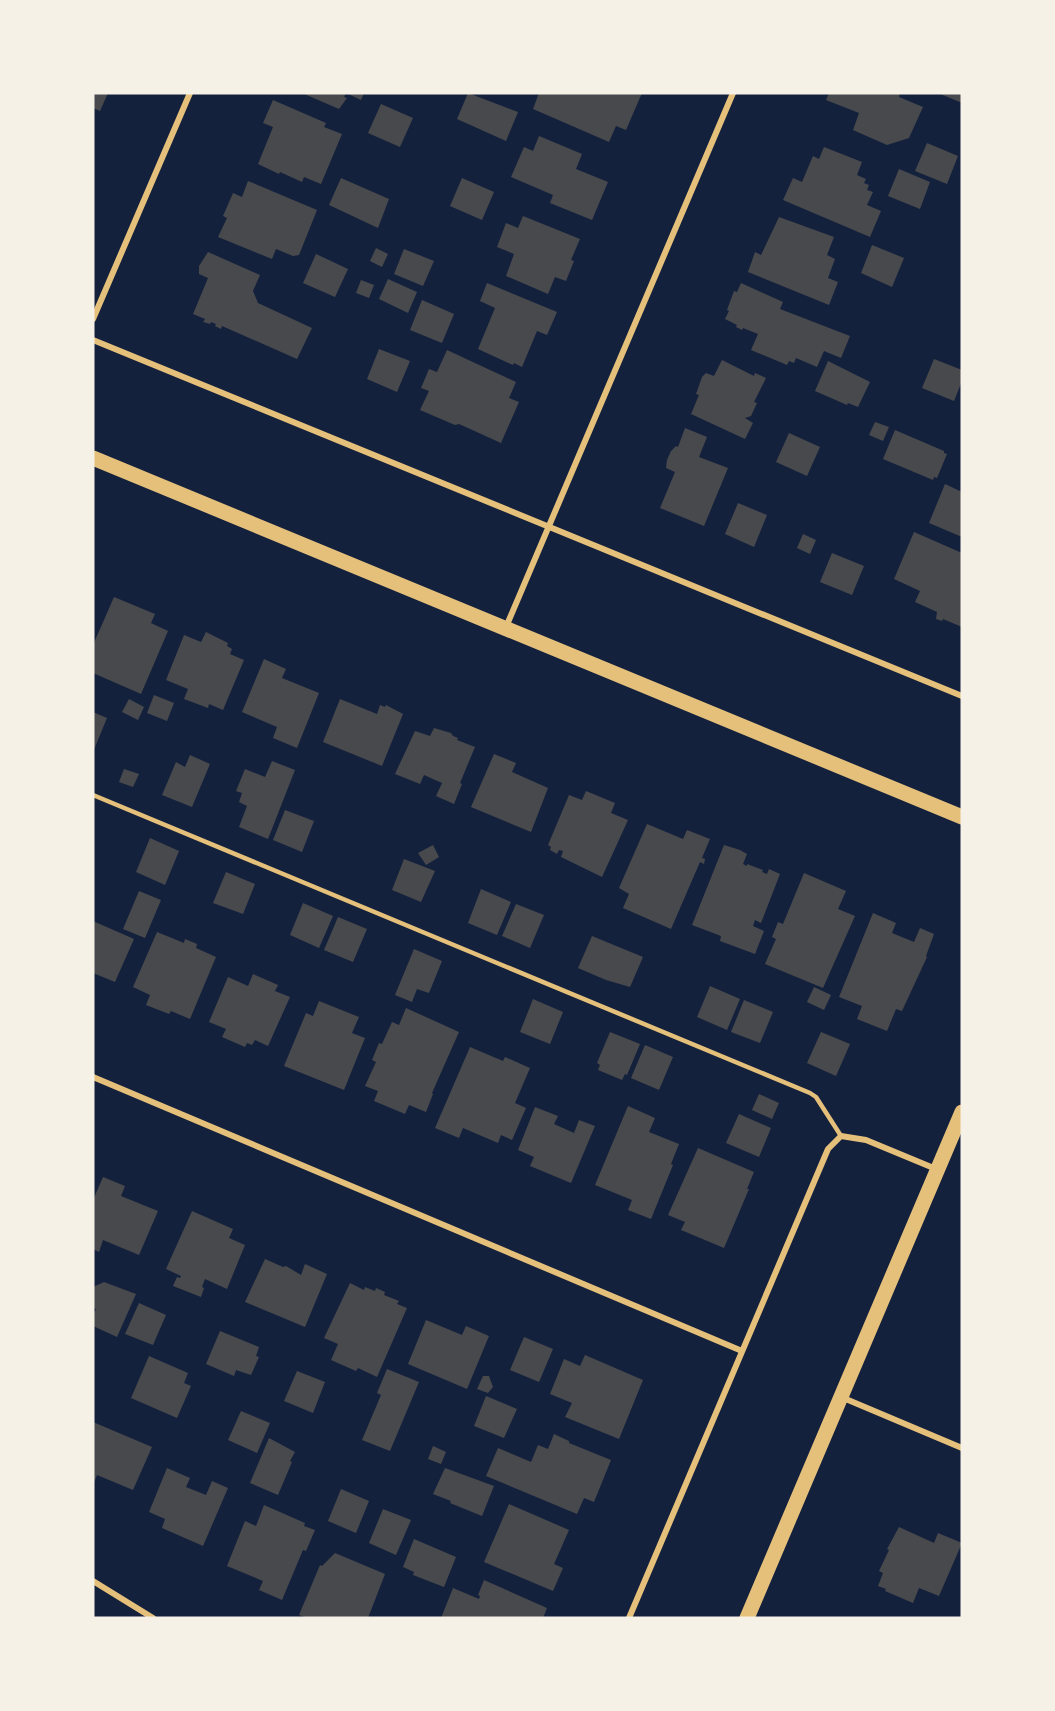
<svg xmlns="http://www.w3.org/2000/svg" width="1055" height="1711" font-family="'Alegreya Sans',sans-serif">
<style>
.building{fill:#48494c}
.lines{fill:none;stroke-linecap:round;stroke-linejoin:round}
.service{stroke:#e5c07b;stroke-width:4.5}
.minor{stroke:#e5c07b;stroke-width:6}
.primary{stroke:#e5c07b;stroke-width:15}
</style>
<rect width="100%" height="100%" fill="#14213d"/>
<path class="building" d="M93,93H108L100,111L93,108Z
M302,93H364L361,100L346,93L344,97L347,98L339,109Z
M468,93L518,112L506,141L457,119Z
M539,93H642L626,130L616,126L609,142L533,109Z
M829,93H900L899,97L923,107L909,138L887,145L853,130L859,113L826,100Z
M938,93H962V103Z
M273,100L326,123L324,127L342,134L321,184L304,177L302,182L280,172L279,174L258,164L273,127L263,123Z
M381,104L413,118L400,147L368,133Z
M539,136L582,154L576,169L608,182L592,220L550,203L553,195L511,177L524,147L533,151Z
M927,143L958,156L947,184L915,171Z
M824,147L862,162L857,175L866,179L864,183L869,185L867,190L873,192L867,205L881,211L870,237L783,200L793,178L802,182L813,156L819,159Z
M899,169L930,182L920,209L888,196Z
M341,178L389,199L378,228L329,205Z
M462,178L494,192L482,220L450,206Z
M248,181L317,210L299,255L293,256L276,249L272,259L218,237L227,218L223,216L233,193L242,197Z
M523,216L580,239L571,260L574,261L566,281L555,277L548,294L506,276L514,254L497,247L506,223L518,228Z
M779,217L834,237L827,255L835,259L828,278L838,282L829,305L748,272L755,252L761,255Z
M872,245L904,258L892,287L861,273Z
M376,248L388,254L382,267L370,261Z
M404,249L434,261L423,286L394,274Z
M208,252L260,275L253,291L258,303L312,328L297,359L222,326L221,329L215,326L216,324L211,322L210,324L203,322L205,319L193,314L208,278L199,274V266Z
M316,254L348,269L335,297L303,283Z
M388,279L417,292L408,313L379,299Z
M361,280L374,285L369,298L356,293Z
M487,283L557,312L547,335L537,331L522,367L514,363L513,365L478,349L495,308L480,301Z
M741,283L783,302L780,309L850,336L841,358L824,351L817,367L796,358L794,363L789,361L787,365L751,350L758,334L743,328L742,330L736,327L737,325L725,319L729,311L727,310L734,291L737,292Z
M422,300L454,314L442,343L410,330Z
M379,349L410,361L397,392L367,379Z
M447,350L516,382L509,398L519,402L501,443L459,424L455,425L420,410L429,391L421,388L429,369L437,372Z
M934,359L962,370V381L954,401L922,388Z
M722,360L754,376L755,373L766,378L754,402L757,403L751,416L745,418L753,423L745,439L691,414L699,395L696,394L702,377L706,373L714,376Z
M828,361L870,382L858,407L848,403L847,405L815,391Z
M875,422L889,427L883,441L869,435Z
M685,428L707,437L699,457L728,468L704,526L660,508L675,472L666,468L667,460L671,451L676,446L678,447Z
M895,430L944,451V453L947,454L937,478L934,477L933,480L883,459Z
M789,433L820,447L807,476L776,462Z
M945,484L962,492V537L929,523Z
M738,503L767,515L754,547L725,534Z
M914,532L962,553V627L943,619L942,621L936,619L937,612L915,602L920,591L894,579Z
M803,534L816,540L810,554L797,548Z
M832,553L864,566L852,595L820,582Z
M114,597L155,614L151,623L168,631L141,694L93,673V645Z
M206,632L228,643L227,646L232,649L230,654L244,660L223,710L209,704L208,708L184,699L188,689L166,680L184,635L201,642Z
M264,659L286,669L282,678L319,693L297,748L273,738L277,727L242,712Z
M154,695L174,703L167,721L147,713Z
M129,699L144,707L138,720L122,712Z
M340,699L377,714L380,705L385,707L386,705L403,714L382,766L323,742Z
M93,712L107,718L93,752Z
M434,728L451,733L453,736L458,738L457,740L475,747L460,783L462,784L454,804L436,796L442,783L424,775L420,784L395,774L415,731L430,736Z
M494,754L516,763L512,772L548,788L531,832L471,807Z
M190,755L210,764L192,807L162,795L176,762L185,767Z
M272,761L295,770L268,839L239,827L247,806L239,802L242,793L236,791L245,769L265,777Z
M124,769L139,774L133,787L119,782Z
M586,791L615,803L611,813L628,820L602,877L561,857L563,851L559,850L557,854L550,850L551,847L548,845L569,795L582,800Z
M285,810L314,821L302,852L273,840Z
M647,824L683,839L687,830L710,839L702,858L705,859L704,864L700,862L671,929L623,908L629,894L619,888Z
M150,838L179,851L165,885L136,872Z
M433,845L439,857L426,865L418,853Z
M724,845L740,850L747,854L743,864L747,866V864L763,870L762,872L767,874L769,869L780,874L761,923L755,920L753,926L764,931L755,954L720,941L721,936L692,925Z
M404,859L435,871L421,902L392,890Z
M226,872L255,884L243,914L213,903Z
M804,873L846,891L838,909L855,916L823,988L765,964L776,939L772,937L778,922L783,924Z
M481,889L511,902L497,935L468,923Z
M139,891L161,900L145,938L123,929Z
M303,903L333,916L319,948L290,935Z
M516,904L544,915L530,948L502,936Z
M873,913L896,923L892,933L914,942L920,928L934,934L926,956L927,957L902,1011L896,1009L887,1031L857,1019L862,1006L839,997Z
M338,917L367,929L353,962L324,950Z
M93,921L134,939L115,982L93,973Z
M157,932L184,943L185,939L197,944L196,948L216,957L190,1019L171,1011L169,1014L146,1005L150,995L133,987Z
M592,936L643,957L630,987L606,980L578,968Z
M414,949L442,961L429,993L417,989L412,1002L395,995Z
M253,974L278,985L275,991L290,997L268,1046L255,1040L252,1045L247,1043L245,1047L222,1037L226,1029L209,1022L228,977L248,986Z
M710,986L740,999L727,1030L697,1017Z
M814,987L831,995L824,1010L807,1002Z
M533,999L563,1012L550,1044L520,1032Z
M744,1000L773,1012L760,1043L731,1032Z
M319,1001L359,1017L352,1033L365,1038L344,1090L284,1066L306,1013L313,1016Z
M406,1008L459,1032L432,1093L433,1094L426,1112L409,1105L405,1114L374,1101L378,1091L365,1086L376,1062L372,1060L379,1043L382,1044L392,1022L399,1025Z
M610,1032L640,1044L627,1075L625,1074L622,1080L598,1070L600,1065L597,1063Z
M821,1032L850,1044L836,1076L807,1063Z
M645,1045L673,1057L659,1090L631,1078Z
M470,1047L503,1061L505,1057L530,1068L515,1103L526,1108L512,1140L501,1135L498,1143L463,1128L459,1138L435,1128Z
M759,1094L779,1103L772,1119L752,1110Z
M628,1106L655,1118L649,1132L679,1144L671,1164L673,1165L651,1219L628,1210L632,1200L595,1185Z
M535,1107L558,1116L554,1124L574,1133L579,1120L595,1126L571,1183L530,1166L534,1157L518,1150Z
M739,1114L771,1128L759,1157L726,1143Z
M698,1148L754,1172L747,1189H749L724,1248L681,1230L685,1222L668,1215Z
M103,1177L125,1186L121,1196L158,1211L139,1255L103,1240L99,1252L93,1249V1200Z
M192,1211L233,1229L229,1238L245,1245L227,1289L205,1279L202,1287L204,1288L201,1297L173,1286L177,1277L180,1278L181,1276L166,1269Z
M265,1259L283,1267L286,1266L301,1275L305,1264L327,1274L305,1327L245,1302Z
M104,1282L136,1294L117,1337L93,1326V1315L96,1309L93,1308V1287Z
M350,1283L364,1290L365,1287L375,1291L376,1288L385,1292L384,1295L399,1301L397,1304L407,1308L377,1377L358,1368L356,1371L331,1360L338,1344L324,1338Z
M139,1303L166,1315L153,1345L125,1334Z
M426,1320L462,1335L466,1326L489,1336L467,1389L408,1364Z
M220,1331L259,1347L256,1356L259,1357L251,1375L236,1370L234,1376L206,1364Z
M524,1337L553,1349L539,1382L510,1370Z
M585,1355L643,1380L619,1439L565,1417L572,1403L550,1394L564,1359L580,1366Z
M149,1356L188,1373L184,1383L191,1386L177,1418L131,1398Z
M387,1369L419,1382L390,1451L362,1440L381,1395L377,1393Z
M297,1371L325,1382L313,1413L284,1401Z
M483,1376H489L493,1387L488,1393L477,1389Z
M486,1396L517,1409L504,1438L474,1426Z
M241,1411L270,1423L257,1453L228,1440Z
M93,1422L152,1447L133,1490L97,1475L93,1485Z
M554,1434L569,1441V1443L611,1460L594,1502L584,1498L577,1514L486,1476L498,1448L531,1462L538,1445L548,1449Z
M269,1438L295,1452L290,1461L292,1462L278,1495L250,1483Z
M433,1446L446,1452L441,1464L428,1459Z
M167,1468L190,1478L186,1487L206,1495L212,1481L228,1488L203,1546L162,1528L165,1519L149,1512Z
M445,1468L494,1486L482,1516L450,1503L451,1501L433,1494Z
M341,1489L369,1501L356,1533L328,1521Z
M509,1504L569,1530L554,1564L563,1568L553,1591L484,1562Z
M264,1505L305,1523L304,1526L315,1530L306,1551L303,1550L282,1600L259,1590L263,1581L227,1566L245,1521L256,1526Z
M383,1509L411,1520L396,1555L369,1543Z
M899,1527L934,1543L938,1533L962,1543L939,1596L919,1588L913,1603L885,1591L886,1589L878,1586L883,1573L879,1571L889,1550L887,1549Z
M414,1539L456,1557L444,1587L413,1575L414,1572L403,1567Z
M335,1553L385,1574L368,1618H307L299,1615L320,1565L322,1566Z
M484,1580L547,1608L543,1618H441L453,1588L479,1599L480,1596L478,1595Z"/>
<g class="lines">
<path class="service" d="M93,795L810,1093L816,1097L841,1136"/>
<path class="minor" d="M93,319L190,93
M93,340L962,696
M506,627L733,93
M93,1077L742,1351
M841,1397L962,1448
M93,1581L153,1618
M629,1618L828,1149L841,1136L866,1140L936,1169"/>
<path class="primary" d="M93,458L962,817
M747,1618L962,1112"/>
</g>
<rect width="1055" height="1711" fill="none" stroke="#f6f1e7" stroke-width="189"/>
</svg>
